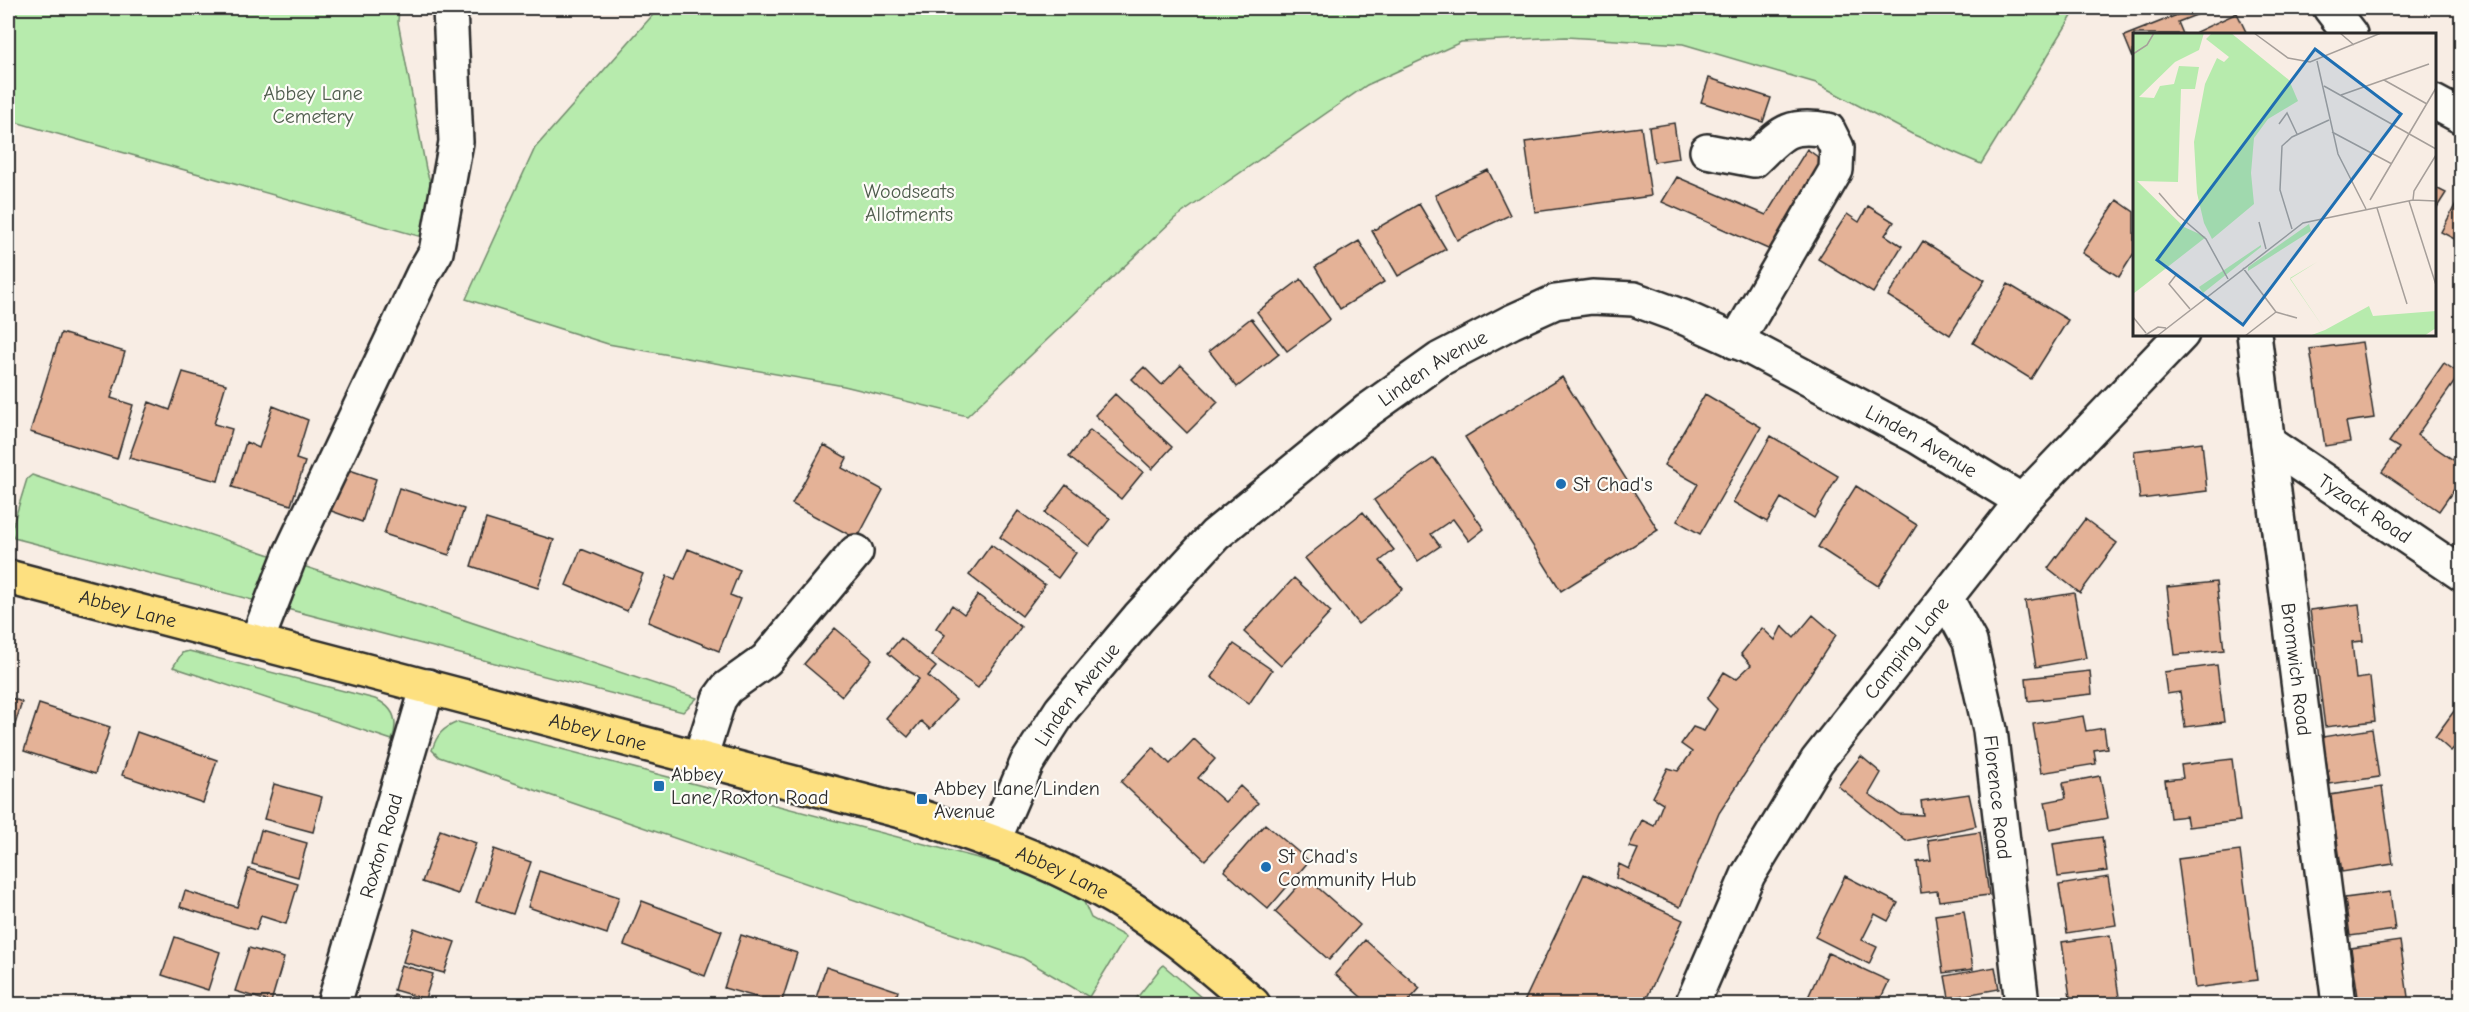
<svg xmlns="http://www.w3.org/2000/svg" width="2469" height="1012" font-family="'Comic Neue',sans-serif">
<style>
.green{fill:#b7ebad;stroke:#718b6c;stroke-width:1.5}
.building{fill:#e4b297;stroke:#2b2b2b;stroke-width:1.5}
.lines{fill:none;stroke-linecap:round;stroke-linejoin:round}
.minor-casing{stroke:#2b2b2b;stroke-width:38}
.major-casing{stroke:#2b2b2b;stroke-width:38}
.minor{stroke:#fdfcf7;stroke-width:33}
.major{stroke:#fde080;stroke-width:33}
.poi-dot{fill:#1f6fb2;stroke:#fdfcf7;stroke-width:2}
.labels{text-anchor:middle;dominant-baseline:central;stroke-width:4.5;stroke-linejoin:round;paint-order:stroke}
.park-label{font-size:20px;fill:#4e5b4c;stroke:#fdfcf7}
.street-label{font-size:20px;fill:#2b2b2b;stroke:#fdfcf7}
.poi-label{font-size:20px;fill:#2b2b2b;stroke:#fdfcf7;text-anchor:start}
.inset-road{fill:none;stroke:#a69f9a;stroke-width:1.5}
.view{fill:#1f6fb2;fill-opacity:0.15;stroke:#1f6fb2;stroke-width:3}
.inset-edge{fill:none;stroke:#2b2b2b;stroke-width:3}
</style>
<rect width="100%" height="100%" fill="#f8ede4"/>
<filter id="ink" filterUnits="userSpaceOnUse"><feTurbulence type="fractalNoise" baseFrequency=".0167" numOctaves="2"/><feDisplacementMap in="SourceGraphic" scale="12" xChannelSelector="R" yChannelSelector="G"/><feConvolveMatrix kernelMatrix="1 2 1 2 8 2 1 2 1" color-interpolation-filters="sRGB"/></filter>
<g filter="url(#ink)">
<path class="green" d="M8,8H399L398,22L426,169L450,245L8,120Z
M659,8H2077L1981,164L1912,134L1816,83L1683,44L1566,37L1461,42L1367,85L1175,218L967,416L844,386L608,344L466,299L535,148Z
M32,475L697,698L683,712L14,538L11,531L27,479Z
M189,651L375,699C394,707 399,721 392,740L173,667L182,653Z
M458,722L1020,869L1084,902L1091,918L1126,937L1089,997L1023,958L439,757L432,750C437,734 443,728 458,722Z
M1163,965L1209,1004H1132Z"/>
<path class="building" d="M2174,8H2214L2178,22L2183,34H2134L2133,58L2124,36L2177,15Z
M2237,13L2247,34H2197L2196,32Z
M1709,78L1771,98L1763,122L1701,102Z
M1674,123L1679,158L1654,162L1649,127Z
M1641,127L1651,196L1535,212L1525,142Z
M1807,149L1830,166L1777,253L1662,202L1677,177L1766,215Z
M1488,170L1510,215L1457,240L1435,195Z
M2434,187L2446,193L2434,212Z
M2459,198L2462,199V243L2441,232Z
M2117,200L2134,212V253L2119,277L2082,253Z
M1419,204L1446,249L1398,276L1372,231Z
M1868,206L1894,222L1885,235L1902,246L1873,293L1818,259L1847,214L1859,222Z
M1359,241L1384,282L1340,309L1315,267Z
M1923,241L1985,280L1950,335L1888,296Z
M1301,279L1330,319L1287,351L1257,312Z
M2008,284L2068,320L2031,379L1973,343Z
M1251,318L1279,354L1237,387L1209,351Z
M61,333L125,352L111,398L133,405L117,459L30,432Z
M2362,342L2374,418L2346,422L2350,442L2325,446L2310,349Z
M2444,363L2460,374L2417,435L2462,466V478L2439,511L2382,472L2399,448L2389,442Z
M1181,365L1218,402L1187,433L1132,379L1144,367L1162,385Z
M8,371L13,373L8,389Z
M183,372L226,384L214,424L232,429L218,481L129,458L149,402L170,410Z
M1562,377L1658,530L1561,591L1465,437Z
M1115,394L1172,447L1152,469L1095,415Z
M1705,394L1761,427L1700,534L1677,521L1698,484L1664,465Z
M273,406L308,420L296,459L305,462L291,505L232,487L246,442L259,448Z
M1090,430L1143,472L1121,499L1069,457Z
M1771,436L1838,476L1814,518L1781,498L1767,522L1733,502Z
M2202,442L2207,491L2140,499L2134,451Z
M824,445L847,458L842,468L883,490L857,539L792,504Z
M1434,458L1484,529L1469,541L1453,519L1431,534L1440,546L1418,561L1374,500Z
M341,467L376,479L362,522L326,509Z
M1066,485L1110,519L1089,546L1045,513Z
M1856,486L1917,525L1878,586L1818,547Z
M399,488L464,509L449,555L384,534Z
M1018,511L1076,553L1058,578L1000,537Z
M1363,512L1394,550L1380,561L1403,589L1358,624L1305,558Z
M486,519L554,540L538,588L471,566Z
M2085,519L2117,543L2080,593L2048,568Z
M991,545L1045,585L1022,616L969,575Z
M581,549L643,574L627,611L566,585Z
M688,549L740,570L730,595L740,599L719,651L648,622L667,576L675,579Z
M1294,578L1331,612L1281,666L1244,632Z
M2216,582L2224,650L2175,655L2167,587Z
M2074,593L2086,658L2036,667L2025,601Z
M978,595L1021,627L978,688L931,655L945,635L936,628L952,605L964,614Z
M2359,604L2363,641L2352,642L2356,679L2370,677L2375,721L2325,727L2310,610Z
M1813,615L1836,635L1719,813L1680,907L1616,878L1619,864L1629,869L1638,849L1629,847L1642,820L1654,826L1663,803L1653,797L1668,768L1678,771L1692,752L1681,744L1693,727L1704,731L1717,709L1707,699L1724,672L1736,679L1751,665L1741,654L1762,628L1775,640L1782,626L1794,638Z
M835,628L872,659L842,696L804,664Z
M901,638L936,667L928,676L956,700L930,729L921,721L908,737L886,718L919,679L888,653Z
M1234,644L1272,670L1249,704L1211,677Z
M2217,665L2224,722L2185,727L2180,692L2167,694L2164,672Z
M2090,671L2092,694L2028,701L2026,678Z
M8,697L22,702L8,747Z
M39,704L110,727L95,774L24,751Z
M2457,707L2462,710V739L2451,751L2435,737Z
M2083,716L2086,731L2104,728L2107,748L2094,750L2096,764L2041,773L2033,724Z
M2372,729L2379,777L2330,784L2322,737Z
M137,732L217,760L203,803L122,775Z
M1194,739L1215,759L1198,778L1225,802L1240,786L1258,803L1205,860L1121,782L1153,747L1170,764Z
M1861,756L1881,773L1869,794L1899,814L1923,815L1921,801L1969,794L1976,826L1906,841L1838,786Z
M2232,759L2240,821L2188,827L2186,816L2170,818L2165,780L2183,778L2181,765Z
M2100,776L2108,818L2050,829L2045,802L2066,798L2063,783Z
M274,784L322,797L313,832L264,819Z
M2382,787L2393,864L2342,872L2330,795Z
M1265,824L1309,861L1268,909L1224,871Z
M261,830L307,843L298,877L252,864Z
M440,830L476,843L458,894L422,882Z
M1980,832L1989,895L1939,901L1937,891L1921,893L1917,862L1931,860L1928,840Z
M2102,837L2107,871L2058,877L2053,844Z
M494,849L531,862L513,914L476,902Z
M2240,851L2257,980L2195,988L2178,859Z
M249,869L298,884L286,924L261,916L256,930L180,907L185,891L237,907Z
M539,871L619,897L607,934L528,907Z
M1584,874L1683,920L1644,1004H1523Z
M1845,876L1898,903L1888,921L1875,914L1862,940L1877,947L1869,964L1815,937Z
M1306,877L1360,925L1329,960L1275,912Z
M2108,877L2116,925L2067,933L2059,885Z
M2390,892L2395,930L2350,936L2345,898Z
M642,901L722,931L705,976L624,945Z
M1964,911L1973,969L1943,973L1935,915Z
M414,928L455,942L444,973L403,962Z
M741,935L797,953L781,1004L724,988Z
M2110,935L2120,1004H2071L2062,942Z
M175,937L220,952L208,990L162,975Z
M1365,940L1420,988L1406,1004H1369L1335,974Z
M2400,941L2409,1004H2359L2351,948Z
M249,948L284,958L271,1002L235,991Z
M1828,953L1889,981L1878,1004H1805Z
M401,965L433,974L425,999L394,990Z
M826,967L898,991L894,1004H814Z
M1995,967L1999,989L1949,998L1945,976Z
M394,995L423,1004H391Z
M1436,998L1442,1004H1430Z"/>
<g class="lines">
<defs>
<g id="minor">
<path d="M2330,8L2350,34"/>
<path d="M2434,102L2462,117"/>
<path d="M1707,151L1754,160C1782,133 1787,123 1828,130L1837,148L1836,170L1736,342"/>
<path id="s1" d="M2254,334L2339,1004"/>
<path id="s2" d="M2268,443L2462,574"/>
<path id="s3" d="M1946,598L1970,642L1990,730L2022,1004"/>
<path d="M256,643L291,553L423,274L436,252L456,142L450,8"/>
<path d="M700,758L719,699L727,688L766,660L856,552"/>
<path id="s4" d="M993,842L1027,763L1061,710L1139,617L1215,535L1367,411L1440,359L1511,322L1555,302L1592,297L1634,299L1683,317L1747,346L1918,437L2022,501"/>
<path id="s5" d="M334,1004L428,686"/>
<path id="s6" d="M1692,1004L1748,875L1817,761L2022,501L2182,334"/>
</g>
<g id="major">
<path id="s7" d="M8,577L916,815C977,836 1038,856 1095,887C1153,918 1204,961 1253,1004"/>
</g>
</defs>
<use href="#minor" class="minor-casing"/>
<use href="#major" class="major-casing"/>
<use href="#minor" class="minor"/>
<use href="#major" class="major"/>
</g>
</g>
<g class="poi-dot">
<circle cx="1561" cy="484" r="6"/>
<rect x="653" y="780" width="12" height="12" rx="3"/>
<rect x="916" y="793" width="12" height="12" rx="3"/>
<circle cx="1266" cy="867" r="6"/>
</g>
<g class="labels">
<g class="park-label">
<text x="313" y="93">Abbey Lane<tspan x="313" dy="23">Cemetery</tspan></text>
<text x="909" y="191">Woodseats<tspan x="909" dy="23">Allotments</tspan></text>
</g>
<g class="street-label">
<text stroke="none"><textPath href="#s4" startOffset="657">Linden Avenue</textPath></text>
<text stroke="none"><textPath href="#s4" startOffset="1197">Linden Avenue</textPath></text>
<text stroke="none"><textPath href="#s2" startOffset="117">Tyzack Road</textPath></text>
<text stroke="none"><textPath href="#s7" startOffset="124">Abbey Lane</textPath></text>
<text stroke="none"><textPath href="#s6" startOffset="418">Camping Lane</textPath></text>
<text stroke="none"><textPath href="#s1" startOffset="338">Bromwich Road</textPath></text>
<text stroke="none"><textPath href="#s4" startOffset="171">Linden Avenue</textPath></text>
<text stroke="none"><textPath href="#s7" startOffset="610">Abbey Lane</textPath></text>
<text stroke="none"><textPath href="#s3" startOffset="208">Florence Road</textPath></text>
<text stroke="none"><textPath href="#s5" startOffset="165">Roxton Road</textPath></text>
<text stroke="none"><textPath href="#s7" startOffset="1096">Abbey Lane</textPath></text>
</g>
<g class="poi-label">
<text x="1573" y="484">St Chad's</text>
<text x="671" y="774">Abbey<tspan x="671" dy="23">Lane/Roxton Road</tspan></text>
<text x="934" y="788">Abbey Lane/Linden<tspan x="934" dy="23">Avenue</tspan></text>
<text x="1278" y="856">St Chad's<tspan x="1278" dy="23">Community Hub</tspan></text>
</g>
</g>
<g transform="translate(2133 33)">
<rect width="303" height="303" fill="#f8ede4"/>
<path d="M0,0H71L66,17L42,29L6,64L21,65L27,53L41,51L46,33L66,34L62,56H48L45,149L4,148L51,194L73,204L0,261ZM79,0H98L156,47L165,68L135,86L121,105L118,140L121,171L79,206L71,190L64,160L61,109L72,51L84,25L91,29L96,24L73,6ZM176,191L178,198L115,238V234ZM128,212V214L70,260L66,254ZM184,229L157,246L192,297L236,273L240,283L303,278V295L291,303H176L192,297L157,245Z" fill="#b7ebad"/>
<path class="inset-road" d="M121,0L155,25L177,29L248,0M207,0L221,12M0,21L14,12L21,0M184,28L205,121L233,176M251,47L294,71M191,53L303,116M208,62L296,31M146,91L154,80L164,101M199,99L259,131M26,160L45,182L73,206L95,246M237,167L303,55M280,167L281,158L303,122M276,168L303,252M244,175L274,271M126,189L133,216M159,196L147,157L149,113L159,104L196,87M110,235L143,279L164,285M43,242L36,251L57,276M0,284L13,300M11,303L25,294L33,295M24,303L170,190L280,167L303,168M112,303L143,279"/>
<path class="view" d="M182,16L268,81L110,292L24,227Z"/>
<rect width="303" height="303" class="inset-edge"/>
</g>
<rect width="2469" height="1012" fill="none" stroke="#fdfcf7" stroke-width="30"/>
<rect x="15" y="15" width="2439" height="982" fill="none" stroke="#2b2b2b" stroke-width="2" filter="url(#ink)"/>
</svg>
